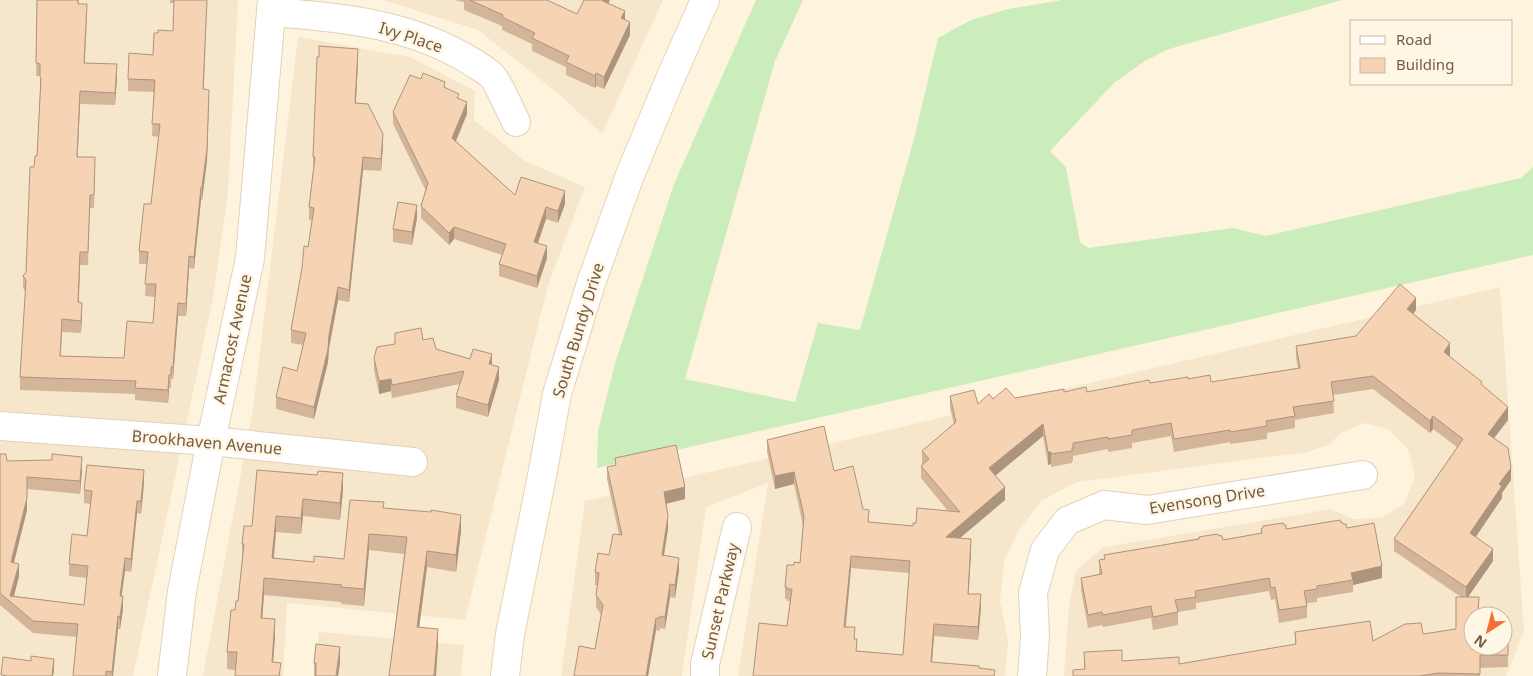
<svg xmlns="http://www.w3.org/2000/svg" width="1533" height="676" font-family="'Noto Sans',sans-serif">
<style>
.residential{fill:#f6e6cb;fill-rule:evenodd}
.grass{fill:#cbecbb}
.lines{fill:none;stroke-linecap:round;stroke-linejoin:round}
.minor-casing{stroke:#e3d0b9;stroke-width:30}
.secondary-casing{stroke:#e8d2b6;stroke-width:30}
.minor{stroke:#fff;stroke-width:28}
.secondary{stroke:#fff;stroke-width:28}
.wall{fill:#d4b599;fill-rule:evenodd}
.shaded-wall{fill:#ac947d}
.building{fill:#f6d3b2;stroke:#ac947d;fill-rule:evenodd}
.labels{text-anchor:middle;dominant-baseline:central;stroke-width:5;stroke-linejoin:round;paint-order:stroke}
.street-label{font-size:16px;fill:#765a44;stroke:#fff7e5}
</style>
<rect width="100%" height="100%" fill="#fef4dd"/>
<path class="residential" d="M0,0H238L228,193L213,298L133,676H0Z
M383,0H663L602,134L561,96L478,30Z
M298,37L410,57L475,91L474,120L525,161L585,187L548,285L465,620L287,603L283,676H203L253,409Z
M1500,287L1524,631L1506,676H1064L1069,605L1076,570L1104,547L1331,509L1353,519L1381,518L1404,504L1415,477L1408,449L1388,429L1364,423L1341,433L1328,445L1307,452L1077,482L1042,500L1018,531L1004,562L1000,601L1008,640L1005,676H738L768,483L706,507L682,676H561L585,501ZM1473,616H1503V646H1473Z
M319,632L464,645L461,676H314Z"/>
<path class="grass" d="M756,0H803L775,61L685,379L795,402L818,323L860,330L914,139L938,38L971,20L1008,9L1062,0H1342L1169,49L1145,61L1114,83L1050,151L1066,167L1080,242L1088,248L1233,228L1266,236L1521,178L1533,167V255L597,468L598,431L616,360L674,184Z"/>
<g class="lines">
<defs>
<path id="minor" d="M271,12C341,17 412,24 472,62C478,66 486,70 491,75C497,80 511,112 516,122
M0,426L211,441L413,462
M172,676L182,591L211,441L250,258L272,0
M705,676V664L737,527
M1032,676L1035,636L1033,593L1045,550L1067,521L1104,505L1147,510L1363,475"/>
<path id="secondary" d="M505,676L510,634L541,481L557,394L591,283L630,175L670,79L705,0"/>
</defs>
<use href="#minor" class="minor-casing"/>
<use href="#secondary" class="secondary-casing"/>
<use href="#minor" class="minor"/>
<use href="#secondary" class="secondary"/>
</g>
<path class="wall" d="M37,0H79L78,4L87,17L85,63L117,77L115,105L80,104L77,157L95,170L94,208H90L88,265H80L79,302L82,315L81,333L62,332L61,356L124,358L153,323L155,297L145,296L147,264H139V251L151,204L159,137L152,136L154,92L128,91V79L153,55L173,31L174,3H170V0H207L204,89L209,102L207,161L202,200H201L194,269L189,268L186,316H178L173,379H171V388H169L168,403L135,400V394L20,390V377L26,292L23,288V276L26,272L34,167L37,156L40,90V76H36Z
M454,0H547L577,14L608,3L625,20L630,35L604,89L596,86L595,88L566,75V67L532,51V44L502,30V26L464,10V2Z
M358,62L356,103L383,146L381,171L363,170L349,302L338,300L329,348L328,362L314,419L276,409V397L297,371L303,345L291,343V330L308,247L312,220H309V207L313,170V157Z
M421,79L445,88L459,98L467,114L456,141L515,195L565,204L558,223L546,219L538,243L547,258L537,288L499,276V264L502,255L454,239L449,245L421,218V206L426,191L393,124V112Z
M417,218L412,245L393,242V229Z
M1416,310L1413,314L1450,356H1449L1482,385L1508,420L1494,438L1511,480L1502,493V498L1476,537L1493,561L1468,597L1473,616L1508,617V667L1480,668V676H1073L1084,669V652L1122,661L1179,664L1295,645V632L1373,641L1423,634L1456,629L1461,597L1394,551V539L1457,447L1433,429L1430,433L1373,389L1333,395L1334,413L1295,420V428L1267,433V439L1230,444V442L1174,452L1171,436L1132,443V448L1108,452V449L1073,456V461H1072V463L1051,467V464L1048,465L1043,436L995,476L1005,500L959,538L971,552L968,594L981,607L978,640L934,636L932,662L979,668L995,676H753L787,626L790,601H787V599H785V587L794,565L800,563L803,526L794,484L775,489L767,452V440L834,471L863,509L869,522L913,526L916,523L948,511L921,478V466L923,464H922V451L954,425L950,408V396L978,404L993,399L1015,398L1064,392H1087L1188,379L1211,382L1298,368L1296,358V346L1356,336ZM851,568L909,573L903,655L857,651L855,639L846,627Z
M395,333L423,340L436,349L492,365L499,380L488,417L456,408V396L460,384L392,398L391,391L379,394L374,370V358L395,344Z
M0,454L7,461L82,470L80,494L27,489V510L14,562L19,576L14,596L84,605L87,578L69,576V564L87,536L91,504L84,503V490L144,483L141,514L137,513L131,572L125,571L121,596L123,609L120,629H118L113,676H73L77,637L33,633L0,605Z
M615,458L685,499L666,504L668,529L664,555L679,570L675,598L670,597L665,629L660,628V631L656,630L648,676H574L595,649L601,615L596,607V595L597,585H595V572L609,555L619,535L607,479V467L615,465Z
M257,470L343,490L340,520L303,516L301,534L276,532L274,559L314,562L344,559L384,508L461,531L456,572L427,567L419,628L438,646L389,676L404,554L369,550L364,606L341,604V602L264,595L262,618L275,636L273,663L281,676L227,669V652L235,610L238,601L242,559V544L252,526Z
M1340,522L1347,528L1382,578L1353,585V592L1317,598V602L1307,603V618L1279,623L1275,599L1271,600L1269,591L1196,603V609L1178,612V625L1153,630L1151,618L1103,627L1102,625L1088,628L1081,590V578L1099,574V560L1104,559V555L1218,535L1223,540L1261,533V529L1284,525L1286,529Z
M314,663H340L338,676H314Z"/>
<path class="shaded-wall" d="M603,0H610L603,13Z
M625,11V24L621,18Z
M630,22V35L604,89V77Z
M358,49V62L355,116V103Z
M117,64V77L115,105V93Z
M596,73V86L595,88V76Z
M209,90L207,161L202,200V187Z
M80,91V104L77,170V157Z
M467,102V114L452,150V138Z
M383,134V146L381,171V159Z
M363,157V170L349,302V290Z
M201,187V200L194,269V257Z
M565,191V204L558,223V211Z
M417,205V218L412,245V232Z
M546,207V219L534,254V242Z
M454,227V239L449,245V233Z
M547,246V258L537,288V276Z
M80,252V265L78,315V302Z
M189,256V268L186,316V304Z
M338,287V300L329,348L328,362L314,419V407L329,335Z
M1416,298V310L1407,322V309Z
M82,303V315L81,333V321Z
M178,303V316L173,379V367Z
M1450,343V356L1444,364V352Z
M492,354V367L489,364Z
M499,367V380L488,417V405Z
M169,375V388L168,403V390Z
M391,379V391L379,394V381Z
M1508,407V420L1488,446V434Z
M1433,416V429L1430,433V421Z
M1043,424V436L989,481V468Z
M1048,452H1051V464L1048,465Z
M82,457V470L80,494V481Z
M1511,468V480L1502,493V498L1470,545V533L1499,484Z
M144,470V483L141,514V501Z
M794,472V484L775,489V476Z
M343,473V490L340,520V503Z
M685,487V499L664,504V492Z
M1005,487V500L946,550V537Z
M27,498V510L11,574V562Z
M303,499V516L301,534V518Z
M137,501V513L131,572V559Z
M461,515V531L456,572V555Z
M276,516V532L272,575V558Z
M668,516V529L662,567V555Z
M369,534V550L364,606V589Z
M971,539V552L968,606V594Z
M1493,549V561L1466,600V587Z
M427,551V567L417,644V627Z
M851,556V568L844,639V627Z
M125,558V571L120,608V596Z
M679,558V570L675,598V585Z
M19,564V576L12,603L10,596Z
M1382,566V578L1353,585V580L1351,573Z
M264,578V595L261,635V618Z
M670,584V597L665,629V617Z
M981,594V607L978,640V627Z
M123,596V609L120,629V617Z
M118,616V629L113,676H112Z
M656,618V630L648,676H646Z
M275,619V636L272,676V662Z
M934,624V636L931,674V662Z
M438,629V646L436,676H434Z
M340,647V663L338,676H336Z
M54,659V671L53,676H52Z"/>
<path class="building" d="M37,0H78V4H87L84,63L117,64L115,93L80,91L77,157H95L94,195H90L88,252H80L78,302L82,303L81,321L62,319L60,356L124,358L127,321L153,323L156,284H145L148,252L139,251L144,204H151L160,124H152L155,80L128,79L129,53L153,55L154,33H158V30L173,31L174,0H207L203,89L209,90L207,149L202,187H201L194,257L189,256L186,304L178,303L173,367H171V375H169L168,390L135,388L136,381L20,377L26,280L23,276L26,272L30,167H34L35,156H37L41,78L40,77V64L36,63Z
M470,0H547L577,14L584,0H603V1L625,11L621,18L630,22L604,77L596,73L595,76L566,62L569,56L532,38L535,33L502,17L503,15Z
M319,46L358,49L355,103L368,104L383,134L381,159L363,157L349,290L338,287L329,335L328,349L314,407L276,397L283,367L297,371L306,333L291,330L302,268L304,246L308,247L314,208L309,207L315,157H313L317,57H319Z
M423,73L445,82L444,87L459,94L457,98L467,102L452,138L515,195L521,177L565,191L558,211L546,207L534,242L547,246L537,276L499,264L506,244L454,227L449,233L421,206L428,183L393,112L410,75L421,79Z
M398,202L417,205L412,232L393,229Z
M1400,284L1416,298L1407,309L1450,343L1444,352L1482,382L1481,384L1508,407L1488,434L1508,448L1511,468L1499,484L1502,486L1470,533L1493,549L1466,587L1394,539L1463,439L1433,416L1430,421L1373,376L1331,382L1334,401L1293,407L1295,416L1266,421L1267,426L1230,432V430L1174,439L1171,423L1132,430V435L1108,439V437L1073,443V448H1072V451L1051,454V452H1048L1043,424L989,468L1005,487L946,537L971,539L968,594H981L978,627L934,624L931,662L979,666V668L995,670L994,676H753L759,623L787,626L792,589H787V587H785L787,565H794V562L800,563L804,516L794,472L775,476L767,440L824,426L834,471L853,466L863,509L869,510L868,522L913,526V523H916L917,508L960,512L921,466L929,459L922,451L956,422L950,396L974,390L978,404L989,394L993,399L1006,388L1015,398L1064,389V392L1086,387L1087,392L1149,380L1150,383L1188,377V379L1210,375L1211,382L1300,368L1296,346L1356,336ZM851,556L910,561L903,655L856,651L857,639H854L855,627H844Z
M421,328L423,340L433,338L436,349L470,359L473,349L492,354L489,364L499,367L488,405L456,396L464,371L392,385L391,379L379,381L374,358L377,347L395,344V333Z
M676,445L685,487L664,492L668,516L662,555L679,558L675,585L670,584L665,617L660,616V618H656L646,676H574L579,646L595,649L603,605L596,595L599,573L595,572L598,553L609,555L613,534L622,535L607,467L616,465L615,458Z
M0,454H6L7,461L52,460V454L82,457L80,481L27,477V498L11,562L19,564L10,596L84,605L88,566L69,564L72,534L87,536L92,491L84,490L87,465L144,470L141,501H137L131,559L125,558L120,596H123L120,617L118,616L112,672L106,671V676H73L78,624L33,621L0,593Z
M257,470L317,475L318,471L343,473L340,503L303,499L301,518L276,516L272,558L314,562V556L344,559L350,500L384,502L383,508L431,512V510L461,515L456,555L427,551L417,627L438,629L434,676H389L407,537L369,534L364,589L341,587L342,585L264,578L261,618L275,619L272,662L281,663L279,676H235L237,652H227L231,610H235L236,601H238L244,544H242L244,526H252Z
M1340,520V522H1342L1343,524H1346L1347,528L1374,523L1382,566L1351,573L1353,580L1317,586V589L1304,591L1307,606L1279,610L1275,587L1271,588L1269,578L1195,591L1196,597L1175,600L1178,612L1153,617L1151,606L1103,615L1102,612L1088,615L1081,578L1102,574L1099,560L1105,559L1104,555L1199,539V537L1217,534L1218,535L1222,536L1223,540L1262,533L1261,529L1263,528V526L1283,523L1284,525H1286V529Z
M1456,597H1479L1478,613H1495V616H1473V646H1503V617H1508V655H1480V674L1438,673L1420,676H1073V670L1085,669L1084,652L1122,650V661L1179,657V664L1296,644L1295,632L1370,621L1373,641L1405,624L1421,623L1423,634L1456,629Z
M316,644L340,647L336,676H316V663H314Z
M31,656L54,659L52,676H8L1,675L3,657L31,661Z"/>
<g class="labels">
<g class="street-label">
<text transform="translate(411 37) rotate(18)">Ivy Place</text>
<text transform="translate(578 330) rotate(-73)">South Bundy Drive</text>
<text transform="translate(232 339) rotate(-78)">Armacost Avenue</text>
<text transform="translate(207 442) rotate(5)">Brookhaven Avenue</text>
<text transform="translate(1207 499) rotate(-9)">Evensong Drive</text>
<text transform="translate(720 601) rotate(-77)">Sunset Parkway</text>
</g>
</g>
<rect x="1350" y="20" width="162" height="65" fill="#fff7e5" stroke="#c8b8a5"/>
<rect x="1360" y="36" width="25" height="8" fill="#ffffff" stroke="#c8b8a5"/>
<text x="1396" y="45" font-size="15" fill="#765a44">Road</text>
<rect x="1360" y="58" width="25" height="15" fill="#f6d3b2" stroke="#c8b8a5"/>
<text x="1396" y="70" font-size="15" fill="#765a44">Building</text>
<g transform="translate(1488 631) rotate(216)"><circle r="24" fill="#fff7e5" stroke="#c8b8a5"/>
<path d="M0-4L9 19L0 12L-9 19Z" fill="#f47136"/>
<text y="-8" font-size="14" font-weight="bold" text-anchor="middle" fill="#765a44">N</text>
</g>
</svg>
